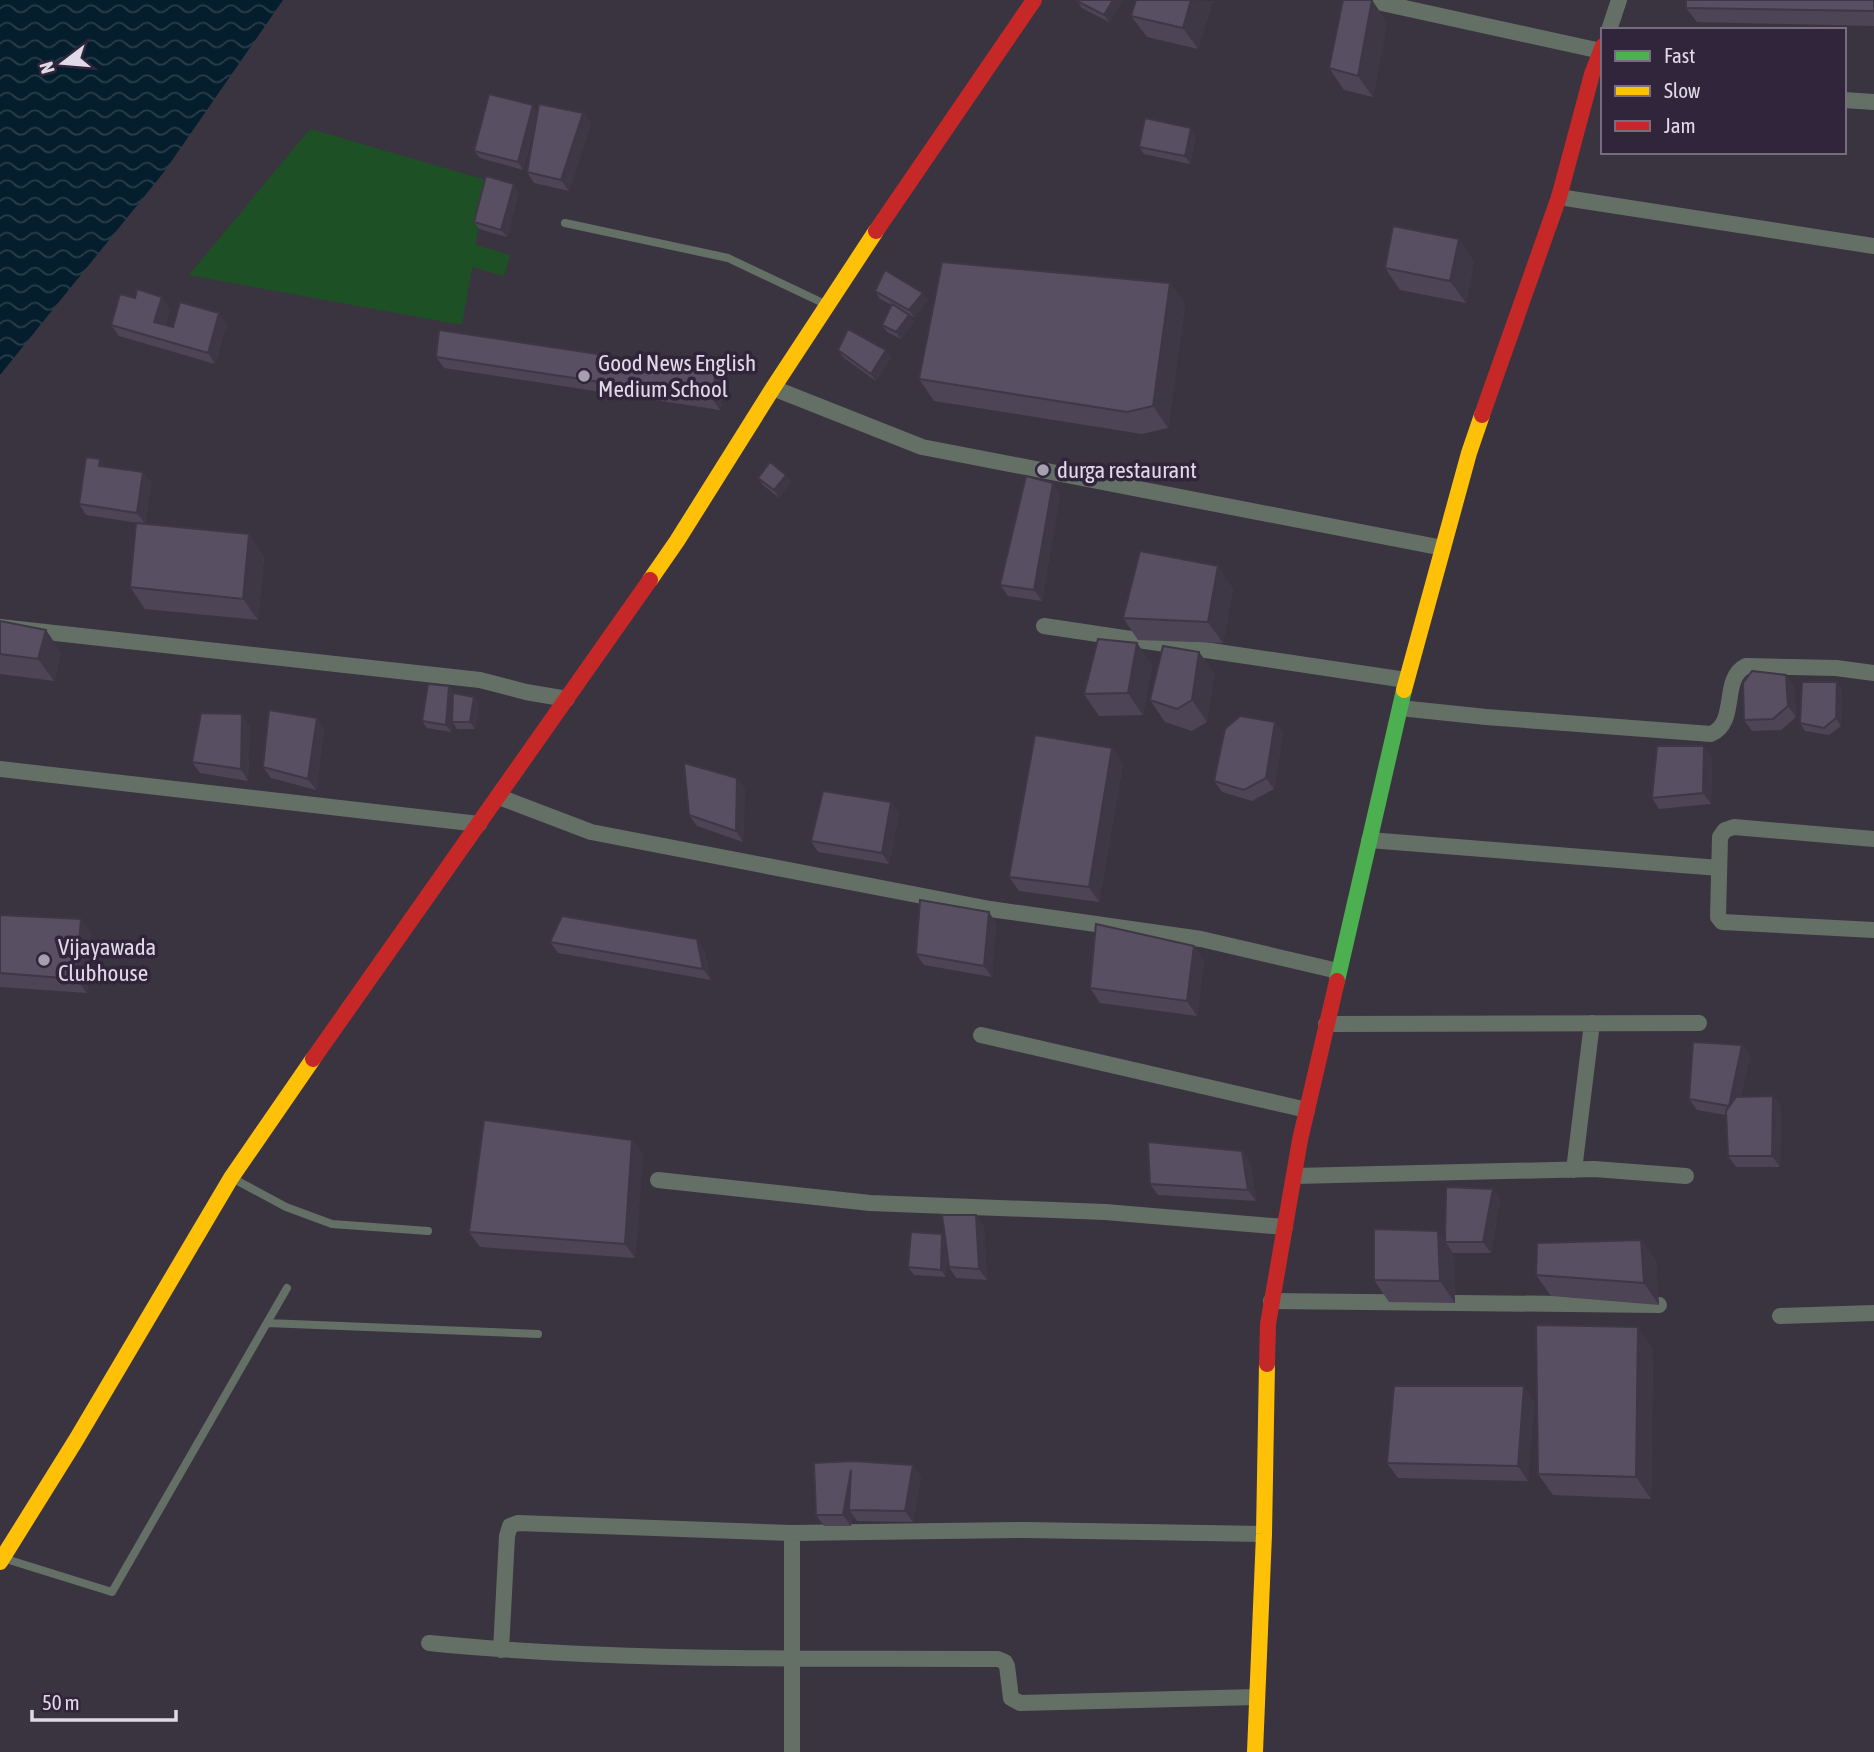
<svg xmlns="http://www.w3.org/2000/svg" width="1874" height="1752" font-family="'Asap Condensed',sans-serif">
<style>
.garden{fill:#1d5125}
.water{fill:url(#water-waves)}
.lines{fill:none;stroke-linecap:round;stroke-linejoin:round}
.lane{stroke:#647065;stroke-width:8}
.street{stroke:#647065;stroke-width:16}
.fast{stroke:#4caf50;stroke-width:16}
.slow{stroke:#ffc107;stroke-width:16}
.jam{stroke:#c62828;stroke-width:16}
.wall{fill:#4d4455}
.shaded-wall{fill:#3e3745}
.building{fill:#594f63;stroke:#3e3745;stroke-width:2}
.poi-dot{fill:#a69fad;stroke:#30253a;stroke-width:2.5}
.labels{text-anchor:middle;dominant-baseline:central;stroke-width:7;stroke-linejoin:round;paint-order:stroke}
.poi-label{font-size:23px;fill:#e0d9e7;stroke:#30253a;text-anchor:start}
</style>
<defs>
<pattern id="water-waves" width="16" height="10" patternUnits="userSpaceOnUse" patternTransform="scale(1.75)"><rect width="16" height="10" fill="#051e2d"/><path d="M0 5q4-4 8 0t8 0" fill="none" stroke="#293e4b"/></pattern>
</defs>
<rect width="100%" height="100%" fill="#3a3440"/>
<path class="garden" d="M310,129L486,180L475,247L476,245L510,255L504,276L472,267L462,325L189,275Z"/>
<path class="water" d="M0,0H283L164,172L0,375Z"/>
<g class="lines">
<path class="lane" d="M565,223L728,258L825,304
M234,1179L286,1207L332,1224L428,1231
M267,1323L538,1334
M6,1559L112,1592L287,1288"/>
<path class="street" d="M1368,0L1601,51
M1609,30L1619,0
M1844,100L1874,102
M1559,197L1874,246
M773,388L922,447L1443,548
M1044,626L1406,680
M0,627L480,680L526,692L567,699
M1400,708L1486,717L1711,734C1739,722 1720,679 1746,666L1836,668L1874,673
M0,769L479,824
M499,797L591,832L990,909L1201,939L1338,971
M1874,839L1734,827L1725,830L1720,837L1718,917L1722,922L1874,930
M1369,840L1719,868
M1326,1024L1699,1023
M981,1035L1307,1110
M1574,1170L1592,1023
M1294,1176L1594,1169L1686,1176
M658,1180L870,1203L1105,1212L1285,1227
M1271,1301L1659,1305
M1780,1316L1874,1313
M792,1533V1752
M429,1643C618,1662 808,1658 998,1659L1005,1662L1007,1666L1011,1698L1020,1703L1257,1697
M501,1650L507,1536L510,1526L518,1523L792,1533L1025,1530L1264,1534"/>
<path class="fast" d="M1337,981L1404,690"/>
<path class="slow" d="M650,580L677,541L773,388L876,231
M1404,690L1469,453L1482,415
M0,1562L76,1440L231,1178L313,1059
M1255,1752L1264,1534L1267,1364"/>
<path class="jam" d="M876,231L1034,0
M1482,415L1559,197L1592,74L1603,46
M313,1059L650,580
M1267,1364L1268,1324L1300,1140L1337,981"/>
</g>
<path class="wall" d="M1123,0L1109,22L1082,8L1077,1Z
M1874,0V26L1697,22L1686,8Z
M1213,1L1198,49L1147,37L1131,16Z
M1387,22L1373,97L1344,90L1329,68Z
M537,112L583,113L591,124L569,191L534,183L527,172L535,125L523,170L480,158L474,151Z
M1196,135L1190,164L1144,154L1139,147Z
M519,192L507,237L479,229L474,222Z
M1474,260L1466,303L1400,290L1385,268Z
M1170,283L1185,304L1168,428L1142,434L934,401L919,379Z
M875,291L928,300L914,317L909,315L914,322L901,339L887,332L882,325L892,305L880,299Z
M170,308L165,325L173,327L227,324L215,364L119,336L111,325Z
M838,350L891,357L876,381L844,358Z
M436,357L723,383L720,410L444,368Z
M105,467L143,472L151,483L145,524L86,515L79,504Z
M786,475L791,482L779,498L763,485L758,478Z
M1060,494L1042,601L1008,596L1000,585Z
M264,556L258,620L145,609L130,587Z
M1233,588L1223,643L1138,640L1123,618Z
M0,621L61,652L54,681L0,674Z
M1199,652L1214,673L1207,722L1192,731L1165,722L1150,700Z
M1152,664L1143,715L1099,716L1084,694Z
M1786,675L1794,686L1796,717L1781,730L1752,731L1744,720Z
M1842,690L1841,726L1829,735L1805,731L1800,723Z
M454,693L474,697L479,704L475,729H457L452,722V717L451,732L427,728L422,721Z
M250,725L248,781L200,773L192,762Z
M324,729L316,790L271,778L263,767Z
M1283,733L1274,789L1252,801L1222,792L1214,781Z
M1712,757L1711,804L1659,809L1652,798Z
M1123,763L1099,902L1019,891L1009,877Z
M737,778L745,789L743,842L697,826L689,815Z
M891,802L899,813L889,864L818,852L811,841Z
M0,915L81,919L91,933L87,993L0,987Z
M996,923L992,977L924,965L916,954Z
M550,942L704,950L711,980L558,953Z
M1194,946L1204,960L1197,1016L1100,1003L1090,988Z
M1742,1045L1750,1056L1741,1097L1773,1096L1781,1107L1780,1167H1736L1728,1156L1726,1115L1697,1110L1689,1099Z
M632,1140L643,1154L635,1258L480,1247L469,1232Z
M1242,1151L1250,1162L1256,1201L1158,1195L1150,1184Z
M1493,1189L1500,1200L1491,1253H1453L1455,1303L1389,1302L1374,1280L1438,1231L1445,1242Z
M984,1226L987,1280L956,1278L949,1267L947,1250L946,1277L914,1275L908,1267L945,1240Z
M1641,1240L1656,1261L1659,1305L1551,1296L1536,1275Z
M1653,1349L1651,1499L1553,1495L1538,1474Z
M1534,1401L1528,1481L1398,1478L1387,1463Z
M921,1476L913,1522L857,1521L853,1515L851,1526H824L816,1515Z"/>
<path class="shaded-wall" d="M1113,0H1123L1109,22L1104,15Z
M1191,0L1213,1L1198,49L1183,28Z
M1372,0L1387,22L1373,97L1358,76Z
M533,105L538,113L523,170L518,162Z
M583,113L591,124L569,191L561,180Z
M1191,128L1196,135L1190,164L1185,156Z
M514,184L519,192L507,237L501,230Z
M1459,239L1474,260L1466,303L1450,281Z
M1170,283L1185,304L1168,428L1153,406Z
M923,293L928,300L914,317L909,310Z
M162,297L170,308L162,333L154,322Z
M219,313L227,324L215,364L208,353Z
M909,315L914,322L901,339L896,332Z
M886,350L891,357L876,381L871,374Z
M716,372L723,383L720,410L712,399Z
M100,459L107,470L99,466Z
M143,472L151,483L145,524L137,513Z
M786,475L791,482L779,498L774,490Z
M1053,483L1060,494L1042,601L1034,590Z
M249,534L264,556L258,620L243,599Z
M1218,566L1233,588L1223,643L1208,622Z
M46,630L61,652L54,681L38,659Z
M1137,643L1152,664L1143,715L1128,693Z
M1199,652L1214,673L1207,722L1192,700Z
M1786,675L1794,686L1796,717L1788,706Z
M1837,682L1842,690L1841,726L1836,718Z
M449,686L454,693L451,732L446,725Z
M474,697L479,704L475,729L470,722Z
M242,714L250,725L248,781L241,769Z
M317,718L324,729L316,790L308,779Z
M1275,722L1283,733L1274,789L1266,778Z
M1704,746L1712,757L1711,804L1703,793Z
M1112,748L1123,763L1099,902L1089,887Z
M737,778L745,789L743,842L736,831Z
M891,802L899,813L889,864L882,853Z
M989,912L996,923L992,977L984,966Z
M81,919L91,933L87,993L76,979Z
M697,939L704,950L711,980L703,969Z
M1194,946L1204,960L1197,1016L1187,1001Z
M1742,1045L1750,1056L1737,1117L1729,1106Z
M1773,1096L1781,1107L1780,1167L1772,1156Z
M632,1140L643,1154L635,1258L625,1244Z
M1242,1151L1250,1162L1256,1201L1248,1190Z
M1493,1189L1500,1200L1491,1253L1483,1242Z
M976,1215L984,1226L987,1280L979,1269Z
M1438,1231L1453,1253L1455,1303L1440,1281Z
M942,1234L947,1242L946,1277L941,1270Z
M1641,1240L1656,1261L1659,1305L1644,1283Z
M1638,1327L1653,1349L1651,1499L1636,1477Z
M1524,1386L1534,1401L1528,1481L1518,1466Z
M913,1465L921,1476L913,1522L905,1511Z
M851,1470L849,1510L853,1515L851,1526L843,1515Z"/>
<path class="building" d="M1077,0H1113L1104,15L1077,1Z
M1136,0H1191L1183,28L1131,16Z
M1343,0H1372L1358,76L1329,68Z
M1686,0H1874V11L1686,8Z
M489,94L533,105L518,162L474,151Z
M539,104L583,113L561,180L527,172Z
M1145,118L1191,128L1185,156L1139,147Z
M486,176L514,184L501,230L474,222Z
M1393,226L1459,239L1450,281L1385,268Z
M942,262L1170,283L1153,406L1127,412L919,379Z
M885,270L923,293L909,310L875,291Z
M137,289L162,297L154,322L173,327L180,302L219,313L208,353L111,325L120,294L135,298Z
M892,304L909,315L896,332L882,325Z
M848,329L886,350L871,374L838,350Z
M439,330L716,372L712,399L436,357Z
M86,457L100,459L99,466L143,472L137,513L79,504Z
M770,462L786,475L774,490L758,478Z
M1026,476L1053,483L1034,590L1000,585Z
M136,523L249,534L243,599L130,587Z
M1140,551L1218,566L1208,622L1123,618Z
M0,621L46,630L38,659L0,654Z
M1098,639L1137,643L1128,693L1084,694Z
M1163,646L1199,652L1192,700L1177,709L1150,700Z
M1752,671L1786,675L1788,706L1773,719L1744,720L1743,683Z
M1802,682H1837L1836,718L1824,728L1800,723Z
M428,684L449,686L446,725L422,721Z
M453,693L474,697L470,722H452Z
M269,710L317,718L308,779L263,767Z
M201,713L242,714L241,769L192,762Z
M1240,716L1275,722L1266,778L1244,790L1214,781L1225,729Z
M1035,735L1112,748L1089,887L1009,877Z
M1657,746H1704L1703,793L1652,798Z
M684,763L737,778L736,831L689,815Z
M823,791L891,802L882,853L811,841Z
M920,900L989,912L984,966L916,954Z
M0,915L81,919L76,979L0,973Z
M562,916L697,939L703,969L550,942Z
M1096,924L1194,946L1187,1001L1090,988Z
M1693,1042L1742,1045L1729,1106L1689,1099Z
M1773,1096L1772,1156H1728L1726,1111L1736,1097Z
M484,1120L632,1140L625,1244L469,1232Z
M1148,1142L1242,1151L1248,1190L1150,1184Z
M1446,1187L1493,1189L1483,1242H1445Z
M942,1215H976L979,1269L949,1267Z
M1374,1229L1438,1231L1440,1281L1374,1280Z
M911,1232L942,1234L941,1270L908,1267Z
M1641,1240L1644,1283L1536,1275L1537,1243Z
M1536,1325L1638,1327L1636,1477L1538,1474Z
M1394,1386H1524L1518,1466L1387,1463Z
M853,1461L913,1465L905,1511L849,1510L851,1470L843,1515H816L814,1463Z"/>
<g class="poi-dot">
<circle cx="584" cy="376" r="7"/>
<circle cx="1043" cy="470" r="7"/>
<circle cx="44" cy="960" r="7"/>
</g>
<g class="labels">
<g class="poi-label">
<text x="598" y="363">Good News English<tspan x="598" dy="26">Medium School</tspan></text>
<text x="1057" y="470">durga restaurant</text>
<text x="58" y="947">Vijayawada<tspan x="58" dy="26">Clubhouse</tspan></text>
</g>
</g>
<rect x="1601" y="28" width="245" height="126" fill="#30253a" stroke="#766d7f" stroke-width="2"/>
<rect x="1615" y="51" width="35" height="10" fill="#4caf50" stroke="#766d7f" stroke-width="2"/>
<text x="1664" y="63" font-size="21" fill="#e0d9e7">Fast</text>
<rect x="1615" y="86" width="35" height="10" fill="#ffc107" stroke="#766d7f" stroke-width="2"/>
<text x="1664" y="98" font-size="21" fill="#e0d9e7">Slow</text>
<rect x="1615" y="121" width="35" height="10" fill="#c62828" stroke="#766d7f" stroke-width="2"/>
<text x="1664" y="133" font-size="21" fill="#e0d9e7">Jam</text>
<g transform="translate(63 63) rotate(254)" stroke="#30253a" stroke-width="5" paint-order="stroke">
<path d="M0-5L12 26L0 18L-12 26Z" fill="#e0d9e7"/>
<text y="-10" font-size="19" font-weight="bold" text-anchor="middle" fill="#e0d9e7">N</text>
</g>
<path d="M32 1710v10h144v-10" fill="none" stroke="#e0d9e7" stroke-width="3.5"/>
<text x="42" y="1710" font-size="21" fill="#e0d9e7" stroke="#30253a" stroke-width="5" paint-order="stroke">50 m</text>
</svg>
